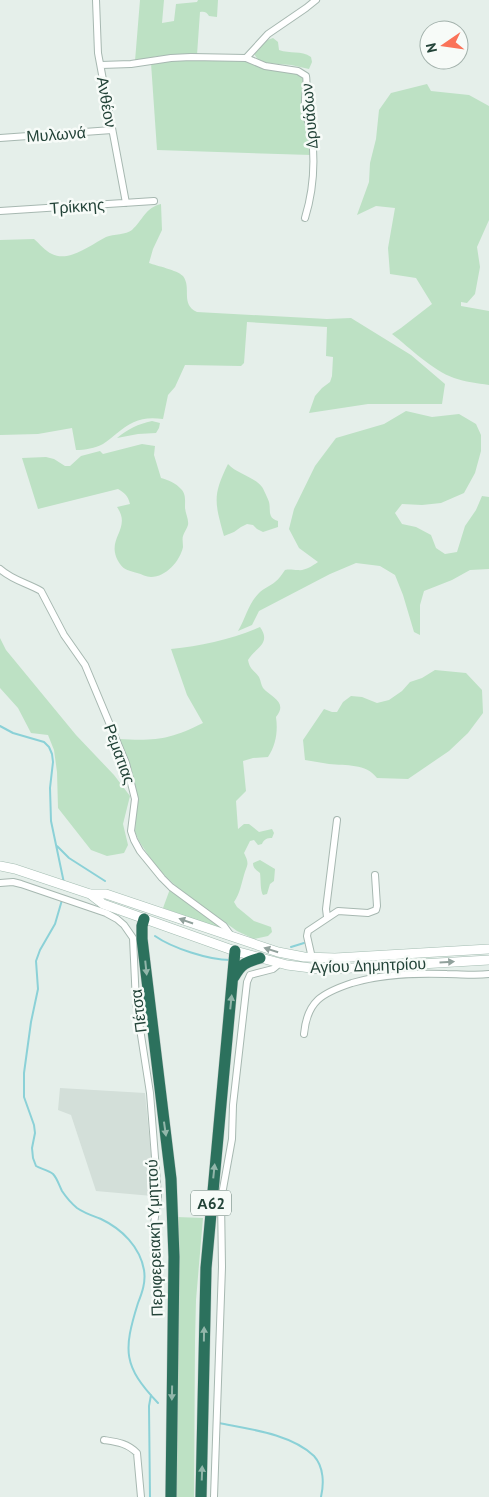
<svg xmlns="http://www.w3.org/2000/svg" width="489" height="1497" font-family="'PT Sans',sans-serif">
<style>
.built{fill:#d3dfd9}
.green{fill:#bde1c4}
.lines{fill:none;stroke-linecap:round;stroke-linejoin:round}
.stream{stroke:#8bd1d7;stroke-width:2}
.street-casing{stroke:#a7b8b1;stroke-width:8}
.secondary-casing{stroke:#a3bcb1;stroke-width:10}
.highway-casing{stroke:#c1cac7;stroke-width:12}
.street{stroke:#fff;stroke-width:6}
.secondary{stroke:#fff;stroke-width:9}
.highway{stroke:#2c715d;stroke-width:11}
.oneway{fill:#91a19c}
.oneway2{fill:#92b6aa}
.labels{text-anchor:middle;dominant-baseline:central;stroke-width:5;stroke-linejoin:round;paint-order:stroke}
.shield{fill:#f7fbf8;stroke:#637a72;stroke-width:1}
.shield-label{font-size:15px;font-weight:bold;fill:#234338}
.street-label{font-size:16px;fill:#234338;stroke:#f7fbf8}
</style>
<rect width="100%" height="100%" fill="#e5efea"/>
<path class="built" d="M60,1088L145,1093L153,1175L152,1196L96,1191L71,1115L58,1110Z"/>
<path class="green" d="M140,0H164L162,23L174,21L176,4L197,2L198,0H218L217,17L209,16C207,12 204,11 200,12L197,55L158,56L135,61Z
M273,38L278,42L279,50C290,54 301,50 311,57L312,62L309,69L291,65L266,63L259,61L254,54C258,46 265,40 273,38Z
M172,60L246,61L297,73L304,78L302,105L310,145L311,155L157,150L151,63Z
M427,84L431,91L469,95L489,106V220L477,247L480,267L475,294L467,303L461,302V306L489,311V385C477,383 465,382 454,378C432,370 410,348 392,334L401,328L432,304L416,278L390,274L388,248L395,208L376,206L357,215L369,182L370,163L376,139L379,110L391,93Z
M161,204L162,230L153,249L149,263C157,266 177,270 183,276C192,288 180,304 197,312L327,319L351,318L411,355L445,384L442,404H368L309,413L315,396L322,388L330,382L332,376L333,357L326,356L327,327L247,322L244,363L241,366L185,365L175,387L168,395L163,419C143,416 131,421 116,434C112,437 108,441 103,444C95,448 85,450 76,450L72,428L38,434L0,435V240L34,239C40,244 45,251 52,254C69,263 92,244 106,237C114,234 126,235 132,230C143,220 145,208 161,204Z
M406,411L432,417L459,414L476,424L481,435V451L475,473L464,493L441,503L422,505L402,504L395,513L402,524L416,527L431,535L436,548L445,554L457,552L465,526L476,510L482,496L489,497V569L470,570L452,580L424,591L420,605V635L414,632L403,595L395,575L380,566L356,563L330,574L259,611L252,625L238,631C246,618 248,604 259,593C264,588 270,586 275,582C279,579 282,574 285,570C290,569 293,570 298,570C305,571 312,566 318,562L299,548L289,529L294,509L315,466L336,438L384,424Z
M152,421L160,423L159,428L156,433L138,434L117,438C128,429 138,424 152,421Z
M142,444L155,446L154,455L161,478C168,480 176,483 181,489C186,494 185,500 185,507C185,513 189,519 188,525C187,529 184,532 183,536C182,539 183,543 183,547C180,561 166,577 151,577C146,577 142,574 137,573C130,571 124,570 120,564C103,539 133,530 117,507L130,504C128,496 125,493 118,489L38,509L22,458L46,457L54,459L65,466H70L81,456L100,451L103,454Z
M228,464C237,474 255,477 262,487C263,488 268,499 269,502C271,510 267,518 278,521V527L263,532L257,529L253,525L247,524L241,527L234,532L224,536C215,503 212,496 228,464Z
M260,627C272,644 255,648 248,660C250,670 254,670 259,677C261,681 261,685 263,688C272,698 288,702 276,717C278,731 276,745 268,757L253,758L243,761L246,791L236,801L238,829L244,824H249L259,832L272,829L274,833L272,838C267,838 264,839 262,844L258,845L254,840L250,841L244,853C250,865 247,864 244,875C241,885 240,893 234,902L237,907L254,921L271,927L272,932L268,936L254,939L237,931L179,889L156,867L139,841L135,832L137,795L130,768L118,739C155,741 169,740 203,723L187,695L171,649C201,646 232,639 260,627Z
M0,638L6,650L76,735L114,775L130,796L123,824L128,845L124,853L107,856L91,850L58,808L57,772L54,750L48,735L31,733L18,708L0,688Z
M435,670L466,673L482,690L483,713L468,733L449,751L408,779L377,778C366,763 346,766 329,764C321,763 313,761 305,760L303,740L324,709L332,712H337L343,702L351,696L362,697L377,703L389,700L402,691L410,682L422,678Z
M260,860L275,869L274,881L270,884L267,894L263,895C260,890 261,880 260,873C256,870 253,868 253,863Z
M170,889L211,918L222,929L163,908Z
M177,1217L203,1218L196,1300L195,1341L194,1497H176Z"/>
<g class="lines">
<path class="stream" d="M0,726L13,733L44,742L49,747L52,754L53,762L50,788L51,821L64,883
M57,846L69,858L105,881
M62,900L55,924L40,950L36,961L38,989L31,1022L24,1073V1097L34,1125L35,1133L32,1148L33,1158L36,1166C41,1169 48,1170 53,1174C57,1178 59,1185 62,1191C66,1197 71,1203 77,1208C84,1213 93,1216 101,1219C122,1229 140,1247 144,1270C146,1282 142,1293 138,1303C123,1351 123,1366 158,1403
M155,936C172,948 209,960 230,960
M291,947L304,943
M219,1423C249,1429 291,1434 314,1456C324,1467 324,1484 321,1497
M150,1497L149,1406L151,1395"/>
<defs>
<path id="street" d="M96,0L98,53L126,203
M246,58L265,66L298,71L306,76C308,86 304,96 305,107C305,117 311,127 312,137C315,163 313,192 305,218
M101,65L131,64L171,58L191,57L246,58L268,34L306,8L316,0
M0,138L112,130
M0,211L154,201
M0,569C12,580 27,583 41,591L64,635L85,665L126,763L135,799L131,831L134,840L140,851L162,878L171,887L224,926L232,937
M0,883L13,882L21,884L106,913L117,919L124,925L133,938L136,1003L150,1093L158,1196L153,1231
M327,917L326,909L337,820
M312,958L307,936L308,931L338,911L368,913L376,910L377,906L375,875
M304,1034C307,1001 322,993 352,983C383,974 414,973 447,974C461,974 475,976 489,974
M104,1440C117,1442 127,1443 137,1453L141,1497
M214,1497L222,1267L221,1200L232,1139L233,1105L247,982L250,975L273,969L279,964"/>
<path id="secondary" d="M0,866L15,869L90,894L103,904L235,951L287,965L319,969H335L489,960
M91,894H106L278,952L304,957L335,958L489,949"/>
<path id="highway" d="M144,919L142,926V939L171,1179L174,1257L171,1497
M234,977C241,964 246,962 260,958
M201,1497L206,1268L235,951"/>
</defs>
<use href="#street" class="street-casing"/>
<use href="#secondary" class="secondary-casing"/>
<use href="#highway" class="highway-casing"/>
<use href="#street" class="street"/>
<use href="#secondary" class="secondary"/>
<use href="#highway" class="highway"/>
</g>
<defs><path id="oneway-solid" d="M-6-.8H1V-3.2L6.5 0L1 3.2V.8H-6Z" transform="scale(1.25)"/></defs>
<g class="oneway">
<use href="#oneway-solid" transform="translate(186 921) rotate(-161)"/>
<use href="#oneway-solid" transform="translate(271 950) rotate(-162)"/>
<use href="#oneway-solid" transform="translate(447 962) rotate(-3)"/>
</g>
<g class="oneway2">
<use href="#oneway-solid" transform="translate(146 968) rotate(84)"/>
<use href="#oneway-solid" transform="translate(231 1002) rotate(-84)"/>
<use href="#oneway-solid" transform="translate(165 1129) rotate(82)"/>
<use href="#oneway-solid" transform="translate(214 1171) rotate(-84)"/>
<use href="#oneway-solid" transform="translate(204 1334) rotate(-89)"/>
<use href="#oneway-solid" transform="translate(172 1393) rotate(91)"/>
<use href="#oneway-solid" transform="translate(202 1473) rotate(-88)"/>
</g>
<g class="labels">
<rect class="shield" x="191" y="1190.5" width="40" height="25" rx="4"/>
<g class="shield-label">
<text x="211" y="1203">Α62</text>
</g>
<g class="street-label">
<text transform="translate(107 102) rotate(80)">Ανθέον</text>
<text transform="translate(309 116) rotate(-95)">Δρυάδων</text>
<text transform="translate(56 134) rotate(-4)">Μυλωνά</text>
<text transform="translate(77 206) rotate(-4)">Τρίκκης</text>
<text transform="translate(120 754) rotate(70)">Ρεματιας</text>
<text transform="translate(368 965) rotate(-2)">Αγίου Δημητρίου</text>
<text transform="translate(138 1011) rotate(-97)">Πέτσα</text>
<text transform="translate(154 1238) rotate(-92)">Περιφερειακή Υμηττού</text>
</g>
</g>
<g transform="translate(444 45) rotate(257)"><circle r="24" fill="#f7fbf8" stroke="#a2b1ab"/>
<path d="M0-4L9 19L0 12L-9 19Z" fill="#fa7359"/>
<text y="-8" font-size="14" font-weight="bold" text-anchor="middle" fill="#234338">N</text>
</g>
</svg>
